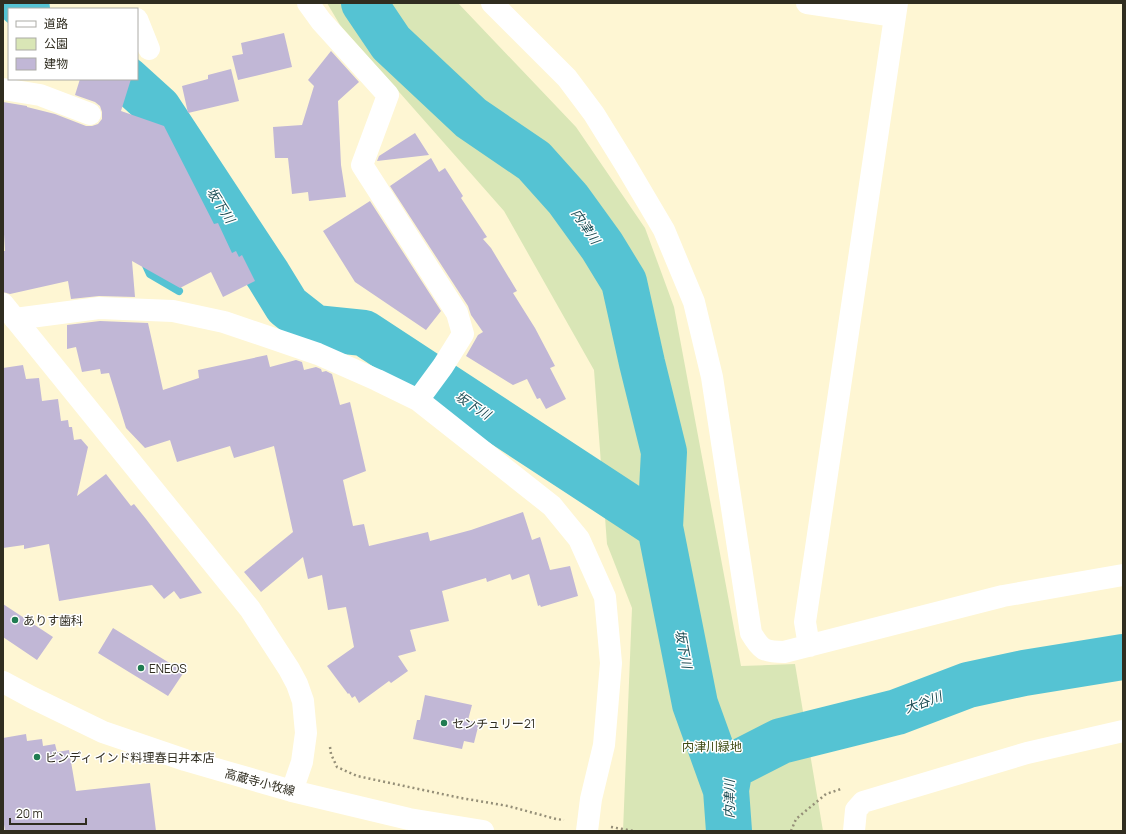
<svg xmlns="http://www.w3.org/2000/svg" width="1126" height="834" font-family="Manrope,'Noto Sans JP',sans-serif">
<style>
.green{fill:#d9e6b6}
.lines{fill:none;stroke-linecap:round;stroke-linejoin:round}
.stream{stroke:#55c3d3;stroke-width:8}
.river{stroke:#55c3d3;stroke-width:46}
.building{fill:#c1b7d6}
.path{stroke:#958f78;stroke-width:2.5;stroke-dasharray:2 3;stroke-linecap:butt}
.street{stroke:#fff;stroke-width:22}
.secondary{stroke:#fff;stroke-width:22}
.poi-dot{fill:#207c52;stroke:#fff;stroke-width:1.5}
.labels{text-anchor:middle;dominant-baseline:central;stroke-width:3;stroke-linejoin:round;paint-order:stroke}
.poi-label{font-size:12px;fill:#302d20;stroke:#fff;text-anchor:start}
.park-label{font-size:12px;fill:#404b14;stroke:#fff}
.street-label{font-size:12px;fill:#302d20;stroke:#fff}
.water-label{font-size:13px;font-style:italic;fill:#1d4d54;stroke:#fff}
</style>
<rect width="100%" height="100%" fill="#fef6d3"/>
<path class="green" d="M327,3H458L576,127L645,228L674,307L741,666L795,664L823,831H623L632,608L607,544L594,370L504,211L340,25Z"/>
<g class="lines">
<path class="stream" d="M144,261L150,274L179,291
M272,309L287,306"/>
<path class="river" d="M20,3L27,9
M364,3L391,43L471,118L534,161L568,199L602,246L624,282L642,363L664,452L660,527
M126,79L158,108L268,275L287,306L315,328L364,333L660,527L695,704L726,790
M729,831L726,790L730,767L781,741L897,712L968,685L1024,673L1123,657"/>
</g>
<path class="building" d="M284,33L292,67L238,80L232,56L243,54L241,43Z
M331,51L359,82L338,101L341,165L346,197L309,201L308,192L292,194L288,158H275L273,127L302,125L314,86L308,80Z
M231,69L239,101L188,113L182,86L208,79V75Z
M80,79H131L121,111L164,126L214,224L218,223L232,253L236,251L239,257L242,255L255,281L223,297L211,272L180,288L132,261L135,297L99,296L71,299L68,281L10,294L3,292V251H5L3,217V102L27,106V107L55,114L86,126H92L98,124L102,119V112L100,106L95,102L75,95Z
M415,133L429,155L377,161L379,156Z
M431,158L439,172L445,168L463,196L461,198L487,237L483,239L491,248L517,291L513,293L535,328L555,366L550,368L566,399L546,409L540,398L537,399L527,379L513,385L466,356L478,335L483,332L471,315L468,306L390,186Z
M370,201L441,311L426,330L355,282L323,231Z
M100,321L148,323L163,390L199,378L198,370L267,355L270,367L296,360L302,362L304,370L316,367L321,369L322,372L326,371L332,374L340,405L350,402L366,471L343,480L353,526L364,524L369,546L428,532L430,541L471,530L523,512L532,540L540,537L550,570L570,566L578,596L541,607L540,605L538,606L529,574L512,580L510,574L487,582L486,578L442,591L449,621L410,630L416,651L398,656L408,671L391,683L389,681L359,703L355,696L352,698L349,693L348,694L327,666L354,647L346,607L328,610L322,575L308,579L303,557L261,592L244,572L293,532L274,446L234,458L230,446L177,462L170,440L145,448L126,428L109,373L101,374L100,369L82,372L76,347L67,349V325Z
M23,365L26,379L39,378L42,401L58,399L61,421L68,420L69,427H72L74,440L81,439L88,447L77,496L106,474L131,506L134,504L146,519L202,593L180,599L174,591L164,599L152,585L59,601L49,544L24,549V545L3,548V368Z
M3,604L53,637L37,660L3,637Z
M113,628L184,672L168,696L98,653Z
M425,695L472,705L468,720L479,723L474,743L464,741L462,749L413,739L417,720H420Z
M26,734L27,741L42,739L43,746L55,744L57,752L69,750L76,791L150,783L156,831H5L3,818V738Z"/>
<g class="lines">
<path class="path" d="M330,747L331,754L337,767L357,776L461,798L508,806L556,819L564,820
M611,827L634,831
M791,831L796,819L826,794L841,789"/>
<path class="street" d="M308,3L321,21L388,95L362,165L457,313L463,334L443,366L418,400
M492,3L567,78L594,114L625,164L664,230L694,302L712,377L751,633C761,650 764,652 784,652L1003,596L1123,575
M807,3L895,16
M137,19L149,49
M3,89L40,95L90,114
M15,319L99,308L173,311L224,322L318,354L377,380L418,400L552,506L579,539L605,597L611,663L604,745L591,799L587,831
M809,646L805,622L897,3
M854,831L856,810L863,802L1027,753L1123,731"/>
<path class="secondary" d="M3,304L250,609L289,669L297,684L303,701L306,733L302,762L292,791
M3,682L31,697L103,732L185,760L292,791L409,819L483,831"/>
</g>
<g class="poi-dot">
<circle cx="15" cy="620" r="4"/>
<circle cx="141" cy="668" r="4"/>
<circle cx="444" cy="723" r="4"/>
<circle cx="37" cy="757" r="4"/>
</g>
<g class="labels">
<g class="poi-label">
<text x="23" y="620">ありす歯科</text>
<text x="149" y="668">ENEOS</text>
<text x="452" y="723">センチュリー21</text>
<text x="45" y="757">ビンディ インド料理春日井本店</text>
</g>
<g class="park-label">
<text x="712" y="746">内津川緑地</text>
</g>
<g class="street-label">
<text transform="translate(260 782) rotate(15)">高蔵寺小牧線</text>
</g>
<g class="water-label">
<text transform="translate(221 205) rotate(57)">坂下川</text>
<text transform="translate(586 226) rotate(56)">内津川</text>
<text transform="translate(473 405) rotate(33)">坂下川</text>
<text transform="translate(684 649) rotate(79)">坂下川</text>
<text transform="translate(923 702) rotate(-20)">大谷川</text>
<text transform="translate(729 799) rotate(-90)">内津川</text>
</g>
</g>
<rect width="1126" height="834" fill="none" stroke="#302d20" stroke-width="8"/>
<rect x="8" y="8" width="130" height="72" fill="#ffffff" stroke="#acaba6"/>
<rect x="16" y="21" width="20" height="6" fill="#ffffff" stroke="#acaba6"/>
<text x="44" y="28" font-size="12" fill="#302d20">道路</text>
<rect x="16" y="38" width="20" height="12" fill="#d9e6b6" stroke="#acaba6"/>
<text x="44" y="48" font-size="12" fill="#302d20">公園</text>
<rect x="16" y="58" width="20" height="12" fill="#c1b7d6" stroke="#acaba6"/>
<text x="44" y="68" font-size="12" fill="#302d20">建物</text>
<path d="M10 818v6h76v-6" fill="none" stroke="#302d20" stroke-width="2"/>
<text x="16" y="818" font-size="12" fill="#302d20" stroke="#ffffff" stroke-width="3" paint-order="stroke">20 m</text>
</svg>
